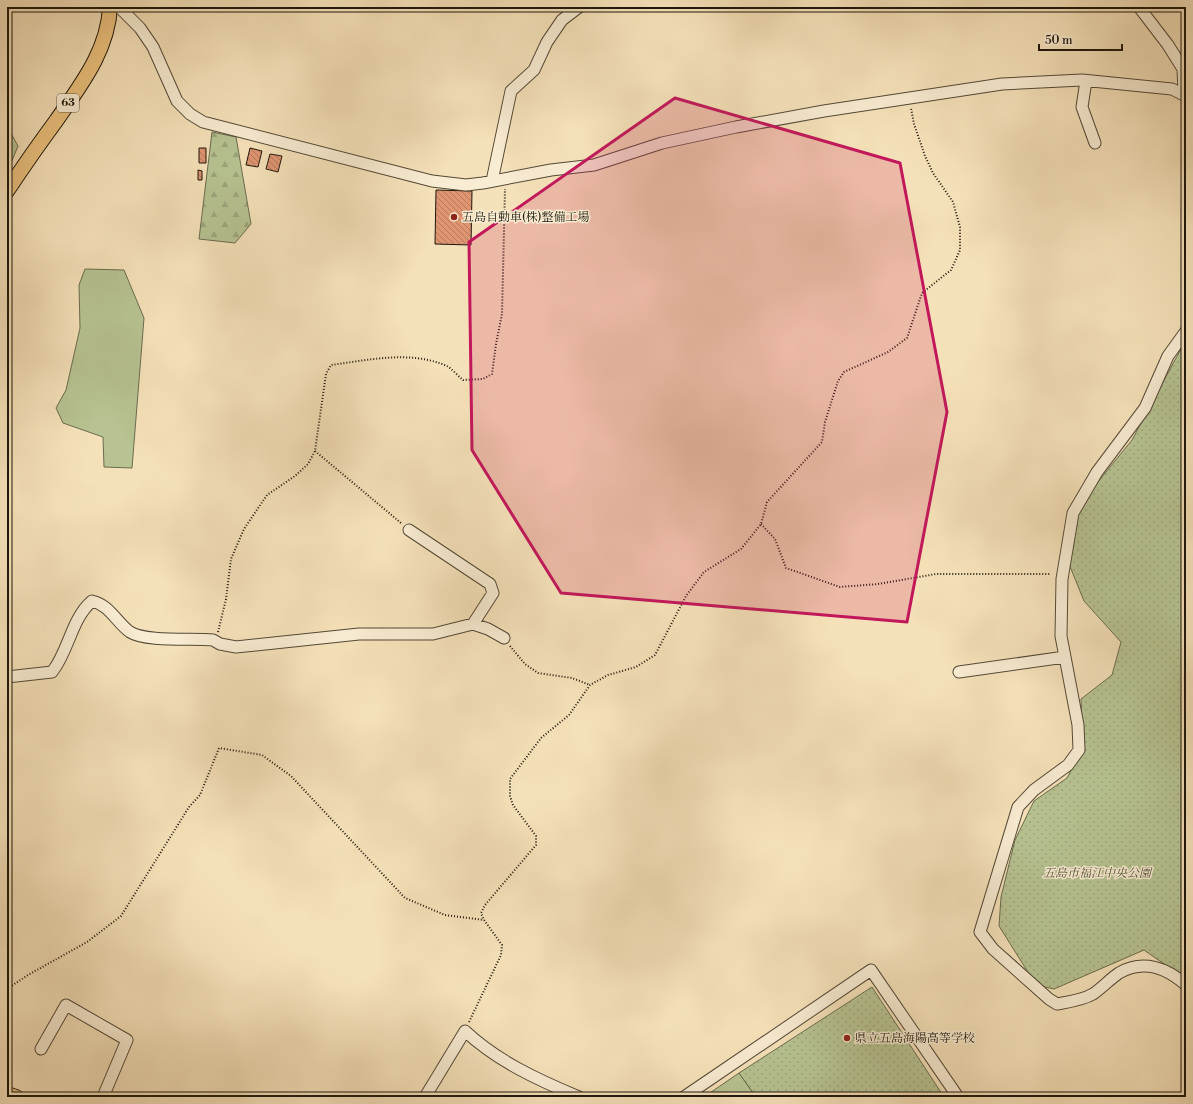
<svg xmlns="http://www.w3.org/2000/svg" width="1193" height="1104" font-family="'Libre Bodoni','Noto Serif JP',serif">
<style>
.grass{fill:#b7c392;stroke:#6a6c4f}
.forest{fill:url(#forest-firs);stroke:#6a6c4f}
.park{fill:url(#park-dots);stroke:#6a6c4f}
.building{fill:url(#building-back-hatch);stroke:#1d160c}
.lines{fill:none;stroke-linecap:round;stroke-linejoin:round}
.minor-casing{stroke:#534937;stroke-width:13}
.major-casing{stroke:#1d160c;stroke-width:16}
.path{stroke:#1d160c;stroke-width:2;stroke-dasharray:1 2;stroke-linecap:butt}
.minor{stroke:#f8ecd2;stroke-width:11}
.major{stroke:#eac07c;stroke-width:14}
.marked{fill:#c2185b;fill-opacity:0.2;stroke:#c2185b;stroke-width:3;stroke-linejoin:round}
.poi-dot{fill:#8f2418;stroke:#f8ecd2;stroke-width:1.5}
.labels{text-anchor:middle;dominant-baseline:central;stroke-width:3;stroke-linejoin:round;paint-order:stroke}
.shield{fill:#f8ecd2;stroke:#5f5647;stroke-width:1}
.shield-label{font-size:11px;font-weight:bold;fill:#1d160c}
.poi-label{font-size:12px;fill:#1d160c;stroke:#f8ecd2;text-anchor:start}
.park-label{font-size:12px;font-style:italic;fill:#53533b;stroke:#f8ecd2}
</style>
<defs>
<pattern id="forest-firs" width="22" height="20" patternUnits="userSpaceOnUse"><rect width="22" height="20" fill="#b7c392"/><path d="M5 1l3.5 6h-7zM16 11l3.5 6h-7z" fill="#9da77d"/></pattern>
<pattern id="park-dots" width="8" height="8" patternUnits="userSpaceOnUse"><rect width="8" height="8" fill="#b7c392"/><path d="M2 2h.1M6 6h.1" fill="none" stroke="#9da77d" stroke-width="1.8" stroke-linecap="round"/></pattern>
<pattern id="building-back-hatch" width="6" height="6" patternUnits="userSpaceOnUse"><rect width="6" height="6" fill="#e09572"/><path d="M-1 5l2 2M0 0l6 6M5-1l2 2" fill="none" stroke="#b5795c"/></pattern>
</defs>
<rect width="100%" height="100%" fill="#f5e1b9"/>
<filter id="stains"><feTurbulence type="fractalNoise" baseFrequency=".005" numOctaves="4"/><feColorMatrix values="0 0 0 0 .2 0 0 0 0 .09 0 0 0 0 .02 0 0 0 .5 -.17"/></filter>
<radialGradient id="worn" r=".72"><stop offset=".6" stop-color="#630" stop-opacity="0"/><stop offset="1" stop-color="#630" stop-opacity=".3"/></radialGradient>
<path class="grass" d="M85,269L124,270L144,318L132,468L104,467L103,437L63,423L56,408L66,390L80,328L79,285Z
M739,1073L756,1097H704Z"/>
<path class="forest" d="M7,126L18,146L7,173Z
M212,132L236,137L251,224L235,243L199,239Z"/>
<path class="park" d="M1186,343V982L1177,973L1144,950L1054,989L1036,985L999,926L1001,897L1015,840L1034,801L1067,778L1083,748L1081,699L1112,675L1121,642L1084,601L1069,564L1080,504L1132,440L1182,347Z
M872,987L944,1097H756L739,1073Z"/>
<path class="building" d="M199,148H206V163H199Z
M250,148L262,151L258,167L246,165Z
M270,154L282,156L278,172L266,169Z
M198,170L202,171V180H198Z
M436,190L472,191L471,245L435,244Z"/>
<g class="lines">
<defs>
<path id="minor" d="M119,7L140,28L153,47L177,101L190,114L203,122L432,181L466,185L483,183L551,170L594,165L662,143L736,127L824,111L1002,84L1082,80L1172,89L1186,96
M1139,7L1168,45L1183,69L1184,94
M1086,81L1082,107L1095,143
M492,181L511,91L534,70L547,42L562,20L579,7
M1186,331L1168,356L1145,408L1097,472L1073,513L1062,579L1061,636L1078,725L1079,750L1068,765L1034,790L1018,807L980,932L993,949L1049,999L1057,1004C1068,1002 1083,1000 1093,994C1102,988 1110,979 1119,973C1143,959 1167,968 1186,985
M409,530L490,584L493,593L473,624
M959,672L1065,657
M7,677L52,672C69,651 71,619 92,601C110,605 116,622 130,632C145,642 194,638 213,640L220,644L236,647L359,634H433L473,624L488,629L504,638
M41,1049L66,1005L127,1040L103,1097
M425,1097L465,1031C497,1061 538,1080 579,1097
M684,1097L871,970L958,1097"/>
<path id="major" d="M7,191C23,167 39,144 56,121C80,86 108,51 110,7
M7,1094L16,1097"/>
</defs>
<use href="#minor" class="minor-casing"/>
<use href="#major" class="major-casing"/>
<path class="path" d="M315,451L401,523
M761,524L775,539L786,568L840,587L878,584L936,574H1051
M218,632L226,599L231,559L244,529L267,495L295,476L308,464L315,451L326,374L331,365C369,360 410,350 447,366C452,369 458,376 463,380L483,379L492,374L496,344L502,314L505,189
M510,646L525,664L538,673L572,678L590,685
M7,989L28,975L87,942L121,916L189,807L200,795L219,748L262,755L291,776L405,898L445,915L484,920
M469,1022L501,955L502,945L484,920L481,913L485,905L536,845V836L513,805L510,796V779L541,738L569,715L590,685L608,675L636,667L655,655L686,596L704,572L741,549L761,524L767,502L822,442L825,422L838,381L844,372L888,352L907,338L922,293L951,270L960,250V227L953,202L933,173L925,156L914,124L911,108"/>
<use href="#minor" class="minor"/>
<use href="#major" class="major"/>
</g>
<path class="marked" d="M675,98L900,163L947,412L907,622L561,593L472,450L469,242Z"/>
<g class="poi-dot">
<circle cx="454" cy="217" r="4"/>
<circle cx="847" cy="1038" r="4"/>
</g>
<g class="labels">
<rect class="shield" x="57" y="94" width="22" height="18" rx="3"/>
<g class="shield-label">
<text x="68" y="103">63</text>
</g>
<g class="poi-label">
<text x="462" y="217">五島自動車(株)整備工場</text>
<text x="855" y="1038">県立五島海陽高等学校</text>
</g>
<g class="park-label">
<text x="1097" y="873">五島市福江中央公園</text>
</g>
</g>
<rect width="1193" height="1104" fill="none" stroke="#f5e1b9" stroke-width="24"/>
<rect x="8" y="8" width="1177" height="1088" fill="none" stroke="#1d160c" stroke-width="2"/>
<rect x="12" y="12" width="1169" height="1080" fill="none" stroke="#1d160c"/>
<path d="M1039 44v6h83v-6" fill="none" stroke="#1d160c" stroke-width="2"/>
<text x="1045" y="44" font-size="12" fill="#1d160c" stroke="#f8ecd2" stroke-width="3" paint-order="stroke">50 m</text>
<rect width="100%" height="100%" filter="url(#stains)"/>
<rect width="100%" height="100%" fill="url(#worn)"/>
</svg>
